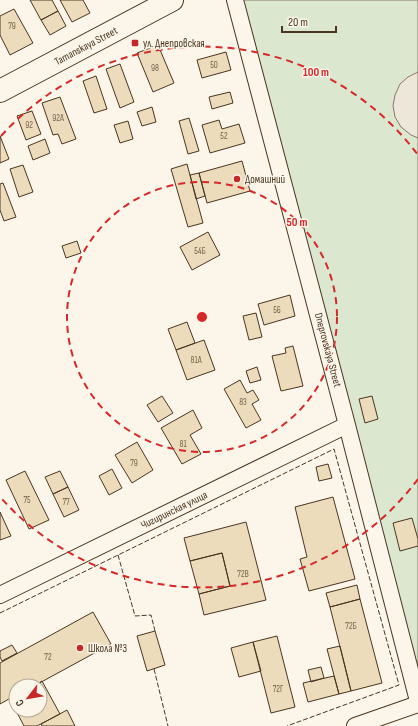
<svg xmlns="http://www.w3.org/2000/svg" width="418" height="726" font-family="'Sofia Sans Condensed',sans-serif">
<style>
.green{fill:#dce7d0;stroke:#887966}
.parking{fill:#ede7d9;stroke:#887966}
.building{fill:#ecdcbc;stroke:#4a3520}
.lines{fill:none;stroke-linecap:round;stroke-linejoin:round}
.street-casing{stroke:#4a3520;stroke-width:18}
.secondary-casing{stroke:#4a3520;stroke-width:24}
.street{stroke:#fbf6e9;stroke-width:16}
.secondary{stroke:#fbf6e9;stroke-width:22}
.fence{stroke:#4a3520;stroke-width:1;stroke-dasharray:5 2;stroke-linecap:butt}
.ring{fill:none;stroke:#d62828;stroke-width:2;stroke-dasharray:7 5}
.poi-dot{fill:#c62828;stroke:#fbf6e9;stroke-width:1.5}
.labels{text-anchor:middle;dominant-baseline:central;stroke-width:3;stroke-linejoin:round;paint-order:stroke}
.number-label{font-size:9px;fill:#725f47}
.poi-label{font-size:11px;fill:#4a3520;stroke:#fbf6e9;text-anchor:start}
.street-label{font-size:11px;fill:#4a3520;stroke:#fbf6e9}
.centre{fill:#d62828;stroke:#fbf6e9;stroke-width:2}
.ring-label{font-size:12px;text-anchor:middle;font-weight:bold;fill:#d62828;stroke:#fbf6e9;stroke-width:3;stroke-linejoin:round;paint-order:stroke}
</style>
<rect width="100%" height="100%" fill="#fbf6e9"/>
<path class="green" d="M242,0H418V675Z"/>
<path class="parking" d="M418,72V138L411,135L401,127L395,117L393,106L395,95L400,84L408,77Z"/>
<path class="building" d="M30,0H52L58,11L41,20Z
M60,0H83L90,13L72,22Z
M14,9L33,43L10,55L0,35V16Z
M58,11L66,26L50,35L41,20Z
M158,45L174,83L153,92L137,53Z
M226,52L231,70L202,78L197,60Z
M120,64L134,102L120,108L106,69Z
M96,76L107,109L94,113L83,81Z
M230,92L233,103L212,109L209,97Z
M60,97L76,139L62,144L58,134L53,135L42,103Z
M152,107L156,122L142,126L137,112Z
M32,111L41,134L26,140L17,116Z
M189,118L199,151L188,154L179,121Z
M219,120L222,129L239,124L245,143L210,153L202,125Z
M128,121L133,139L120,143L114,125Z
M0,136L9,159L0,163Z
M45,139L50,153L33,160L28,146Z
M242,161L250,191L207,203L199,173Z
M187,164L203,223L188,227L171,169Z
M23,165L33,192L19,197L10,169Z
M199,173L205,196L196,199L190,175Z
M3,183L16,217L4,221L0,210V184Z
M208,232L220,255L192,270L180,247Z
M77,241L81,253L66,258L62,246Z
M290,295L295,316L264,325L258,304Z
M256,313L262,337L249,340L243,316Z
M187,322L195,343L176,350L168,329Z
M204,340L215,370L187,380L176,350Z
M293,346L303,386L281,391L272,356L286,353L285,348Z
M257,367L261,380L250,383L246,371Z
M240,380L247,393L253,390L259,400L252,404L261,420L246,428L224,389Z
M162,396L173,413L158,422L147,405Z
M372,396L378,419L365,423L359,399Z
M193,410L202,428L190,435L201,454L182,464L161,428Z
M137,442L153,470L132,483L115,455Z
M328,464L332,478L319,481L316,467Z
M112,469L122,488L109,495L99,476Z
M25,471L49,520L29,529L6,480Z
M60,471L68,487L53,494L45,477Z
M68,487L79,510L64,517L53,494Z
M333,497L355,579L309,591L300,559L307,557L295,507Z
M0,512L11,536L0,540Z
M412,518L418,539V546L400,551L393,523Z
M246,522L266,600L204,615L199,594L230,586L222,553L190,561L184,538Z
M222,553L230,586L199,594L190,561Z
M357,585L360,599L330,607L326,593Z
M360,599L382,683L351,691L330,607Z
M93,612L111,644L34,686H16V695L0,704V663Z
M155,631L165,665L147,671L137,636Z
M277,636L295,707L271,713L253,642Z
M253,642L261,671L239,677L231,648Z
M12,645L17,653L2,661L0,657V651Z
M340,646L351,691L339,694L327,649Z
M321,667L324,678L311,682L308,670Z
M334,676L339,694L308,702L303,683Z
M42,681L60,714L37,726H24L10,699L16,695V710H40V686H34Z
M67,710L75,726H42L41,724Z"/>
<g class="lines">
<defs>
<path id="street" d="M235,0L347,425L418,701
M0,595L347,425
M355,726L418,704"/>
<path id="secondary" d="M0,91L172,0"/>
</defs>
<use href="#street" class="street-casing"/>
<use href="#secondary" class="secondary-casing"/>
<use href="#street" class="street"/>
<use href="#secondary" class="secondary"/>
<path class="fence" d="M118,555L135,616L151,615L155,631
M0,613L334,449L399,685L287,726
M154,669L168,726"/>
</g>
<g class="ring">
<circle cx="202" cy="317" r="135"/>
<path d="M418 479A270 270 0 0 1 1 498M1 136A270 270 0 0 1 418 155"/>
</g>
<g class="poi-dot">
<rect x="131" y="39" width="8" height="8" rx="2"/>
<circle cx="237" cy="179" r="4"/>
<circle cx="80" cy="648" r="4"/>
</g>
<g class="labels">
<g class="number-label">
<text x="12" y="26">79</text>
<text x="214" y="65">50</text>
<text x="155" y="68">98</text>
<text x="58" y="118">92А</text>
<text x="29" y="125">92</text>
<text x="224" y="136">52</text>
<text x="200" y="251">54Б</text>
<text x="277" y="310">56</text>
<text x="196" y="360">81А</text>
<text x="243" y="402">83</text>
<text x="183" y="444">81</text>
<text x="134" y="463">79</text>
<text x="27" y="500">75</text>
<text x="66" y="502">77</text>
<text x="243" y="574">72В</text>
<text x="351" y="626">72Б</text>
<text x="48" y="657">72</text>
<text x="278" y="689">72Г</text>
</g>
<g class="poi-label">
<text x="143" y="43">ул. Днепровская</text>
<text x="245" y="179">Домашний</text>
<text x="88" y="648">Школа №3</text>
</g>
<g class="street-label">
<text transform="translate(86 46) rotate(-28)">Tamanskaya Street</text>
<text transform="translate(328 350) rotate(75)">Dneprovskaya Street</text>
<text transform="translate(174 510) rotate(-26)">Чигиринская улица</text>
</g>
</g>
<circle cx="202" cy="317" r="6" class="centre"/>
<g class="ring-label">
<text x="316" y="76">100 m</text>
<text x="297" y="226">50 m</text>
</g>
<g transform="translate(28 698) rotate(239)"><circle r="19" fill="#fbf6e9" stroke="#b4a999"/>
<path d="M0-3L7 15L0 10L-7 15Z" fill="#c62828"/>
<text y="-6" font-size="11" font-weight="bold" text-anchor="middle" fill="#4a3520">С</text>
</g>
<path d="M282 26v6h54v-6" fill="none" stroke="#4a3520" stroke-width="2"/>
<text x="288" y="26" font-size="12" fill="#4a3520" stroke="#fbf6e9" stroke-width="3" paint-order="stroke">20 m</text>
</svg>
